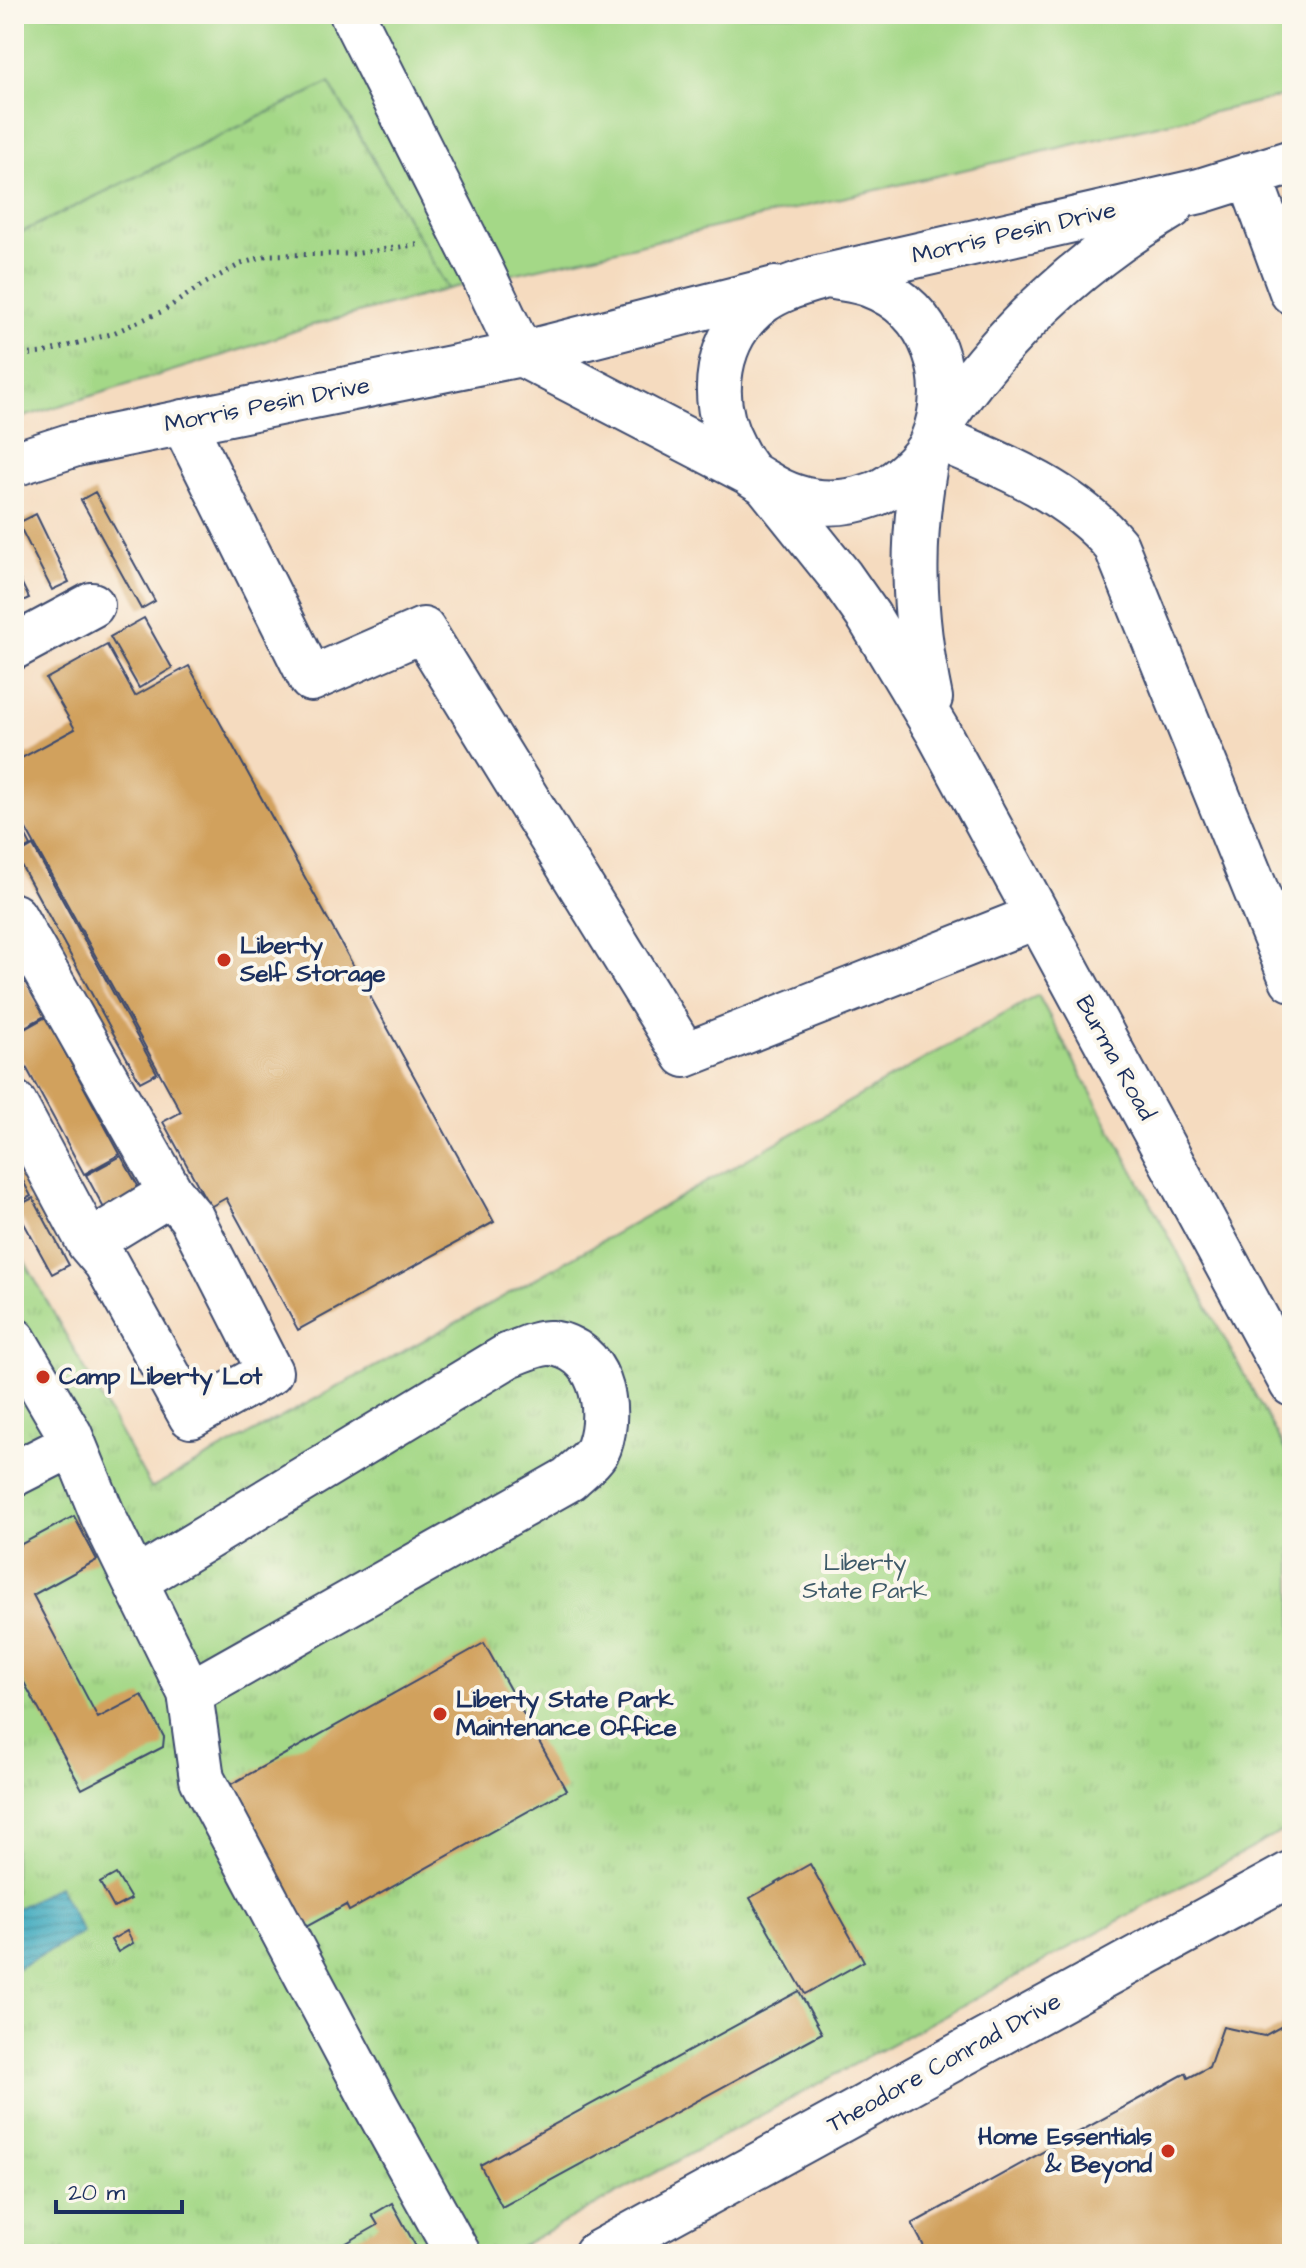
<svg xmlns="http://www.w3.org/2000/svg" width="1306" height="2268" font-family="'Architects Daughter',sans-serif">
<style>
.grass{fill:#a4d887;stroke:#608472;stroke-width:2}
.park{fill:url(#park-tufts);stroke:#608472;stroke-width:2}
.water{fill:url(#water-rules);stroke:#2e6c8e;stroke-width:2}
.building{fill:#d1a15d}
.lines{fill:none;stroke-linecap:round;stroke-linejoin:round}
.minor-casing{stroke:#3c496d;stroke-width:48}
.path{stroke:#3c496d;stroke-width:5;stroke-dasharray:2 6;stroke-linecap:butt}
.minor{stroke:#fff;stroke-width:44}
.poi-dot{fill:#c8321e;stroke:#fbf7ec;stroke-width:3}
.labels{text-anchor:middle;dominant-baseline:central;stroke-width:8;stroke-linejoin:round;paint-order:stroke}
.street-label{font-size:24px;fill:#1b2f5e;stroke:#fbf7ec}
.poi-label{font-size:24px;font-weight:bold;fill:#1b2f5e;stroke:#fbf7ec;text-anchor:start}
.park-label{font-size:24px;fill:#3d5968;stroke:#fbf7ec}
</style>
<defs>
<pattern id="park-tufts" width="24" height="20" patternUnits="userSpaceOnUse" patternTransform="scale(2)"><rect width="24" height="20" fill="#a4d887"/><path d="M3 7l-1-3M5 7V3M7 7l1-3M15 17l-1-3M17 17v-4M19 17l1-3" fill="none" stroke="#8dba77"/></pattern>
<pattern id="water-rules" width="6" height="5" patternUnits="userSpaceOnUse" patternTransform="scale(2)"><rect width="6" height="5" fill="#40aabf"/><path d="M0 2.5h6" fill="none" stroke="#358b9e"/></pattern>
</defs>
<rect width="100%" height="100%" fill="#fbf7ec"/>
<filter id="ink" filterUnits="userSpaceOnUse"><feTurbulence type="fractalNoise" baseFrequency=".0125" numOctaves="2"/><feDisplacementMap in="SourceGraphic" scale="16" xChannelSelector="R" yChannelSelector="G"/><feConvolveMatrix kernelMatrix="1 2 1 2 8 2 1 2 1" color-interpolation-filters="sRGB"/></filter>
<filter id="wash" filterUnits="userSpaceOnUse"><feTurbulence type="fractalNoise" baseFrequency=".006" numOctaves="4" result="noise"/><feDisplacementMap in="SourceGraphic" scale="32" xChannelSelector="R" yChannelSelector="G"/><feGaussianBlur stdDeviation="1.8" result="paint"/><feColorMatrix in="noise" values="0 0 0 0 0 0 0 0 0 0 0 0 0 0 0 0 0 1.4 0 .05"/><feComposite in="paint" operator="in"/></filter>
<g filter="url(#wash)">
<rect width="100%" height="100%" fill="#f5dbbf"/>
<path class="grass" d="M14,14H1292V94L448,289L329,83L14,236Z"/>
<path class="park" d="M329,83L448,289L309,326L243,349L14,420V236Z
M1038,995L1292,1463V1826L506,2254H14V1242L151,1488L483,1308Z"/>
<path class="water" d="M58,1886L83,1933L14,1970V1910Z"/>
<g id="blocks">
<path class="building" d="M95,492L155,601L141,609L81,500Z
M36,514L69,582L52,590L18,523Z
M14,568L29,598L14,605Z
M144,618L172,668L139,688L110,637Z
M107,645L135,696L189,666L494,1222L298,1330L226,1198L210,1207L163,1122L181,1112L14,807V762L75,729L46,679Z
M14,814L31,846L14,855Z
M33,846L157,1073L140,1082L16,856Z
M14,961L45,1016L14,1033Z
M46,1017L120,1154L84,1174L14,1045V1035Z
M121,1156L142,1193L106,1212L86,1175Z
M14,1164L31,1196L14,1205Z
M33,1198L69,1265L52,1274L15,1207Z
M74,1516L97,1560L33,1595L98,1718L142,1695L164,1737L163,1747L82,1789L14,1664V1548Z
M484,1643L566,1790L349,1911L346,1905L306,1927L228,1786Z
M810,1864L864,1961L805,1994L750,1898Z
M116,1874L131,1899L114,1908L100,1883Z
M127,1931L133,1943L118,1952L111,1940Z
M799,1991L822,2033L502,2207L480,2165Z
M1292,2015V2254H928L912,2224L1186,2073L1188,2078L1209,2067L1223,2027L1264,2036L1284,2025L1282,2021Z
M392,2203L420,2254H327L378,2225L372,2215Z"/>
</g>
</g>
<g filter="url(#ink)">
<use href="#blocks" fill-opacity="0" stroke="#3c496d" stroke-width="2"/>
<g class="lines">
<defs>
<path id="minor" d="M352,14L480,268L521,354
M1249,175L1292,292
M829,276C842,279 857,280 870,285C934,309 957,381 932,441C924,461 895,486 875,494C837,508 800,505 766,483C761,480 755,477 750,473C744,466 738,456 734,448C707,399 716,335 763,301C780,289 799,284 818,278L1200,191L1292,162
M521,354L750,473
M183,422L311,679L423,630L685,1055L1038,916
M938,427C1000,336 1076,263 1171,207
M934,436C998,463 1071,491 1116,546L1292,979
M928,449C910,536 912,612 930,698
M14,464L76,444L521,354L775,289
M768,486L841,577L869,617L938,732L1292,1384
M14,647L92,605
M14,916L171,1193L89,1243L14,1103
M89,1243L106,1263L191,1416L270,1372L191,1217L171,1193
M14,1340L70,1435L103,1516L190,1693L202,1779L376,2106L458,2254
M14,1474L73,1444
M135,1581L509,1355C521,1351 538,1342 551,1343C600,1349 613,1406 599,1447C595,1458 578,1470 569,1479L190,1693
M596,2254L1292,1873"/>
</defs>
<use href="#minor" class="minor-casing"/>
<path class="path" d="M14,356L42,353L111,334L163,311L202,285L241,264L268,255L353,254L422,244"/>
<use href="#minor" class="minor"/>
</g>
</g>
<g class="poi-dot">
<circle cx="224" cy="960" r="8"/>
<circle cx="43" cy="1377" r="8"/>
<circle cx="440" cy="1714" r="8"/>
<circle cx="1168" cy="2151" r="8"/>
</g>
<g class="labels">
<g class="street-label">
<text transform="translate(1014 233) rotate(-13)">Morris Pesin Drive</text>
<text transform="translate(267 405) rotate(-11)">Morris Pesin Drive</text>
<text transform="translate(1115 1058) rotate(61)">Burma Road</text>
<text transform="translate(944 2063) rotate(-29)">Theodore Conrad Drive</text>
</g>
<g class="poi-label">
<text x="240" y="946">Liberty<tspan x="240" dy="28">Self Storage</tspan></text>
<text x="59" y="1377">Camp Liberty Lot</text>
<text x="456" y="1700">Liberty State Park<tspan x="456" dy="28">Maintenance Office</tspan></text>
<text x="1152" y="2137" text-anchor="end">Home Essentials<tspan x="1152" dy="28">&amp; Beyond</tspan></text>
</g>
<g class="park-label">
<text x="865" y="1563">Liberty<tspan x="865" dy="28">State Park</tspan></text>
</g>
</g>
<rect width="1306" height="2268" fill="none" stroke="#fbf7ec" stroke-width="48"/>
<path d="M56 2200v12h126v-12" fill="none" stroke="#1b2f5e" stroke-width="4"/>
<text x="68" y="2200" font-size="24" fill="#1b2f5e" stroke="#fbf7ec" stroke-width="6" paint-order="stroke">20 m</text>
</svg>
